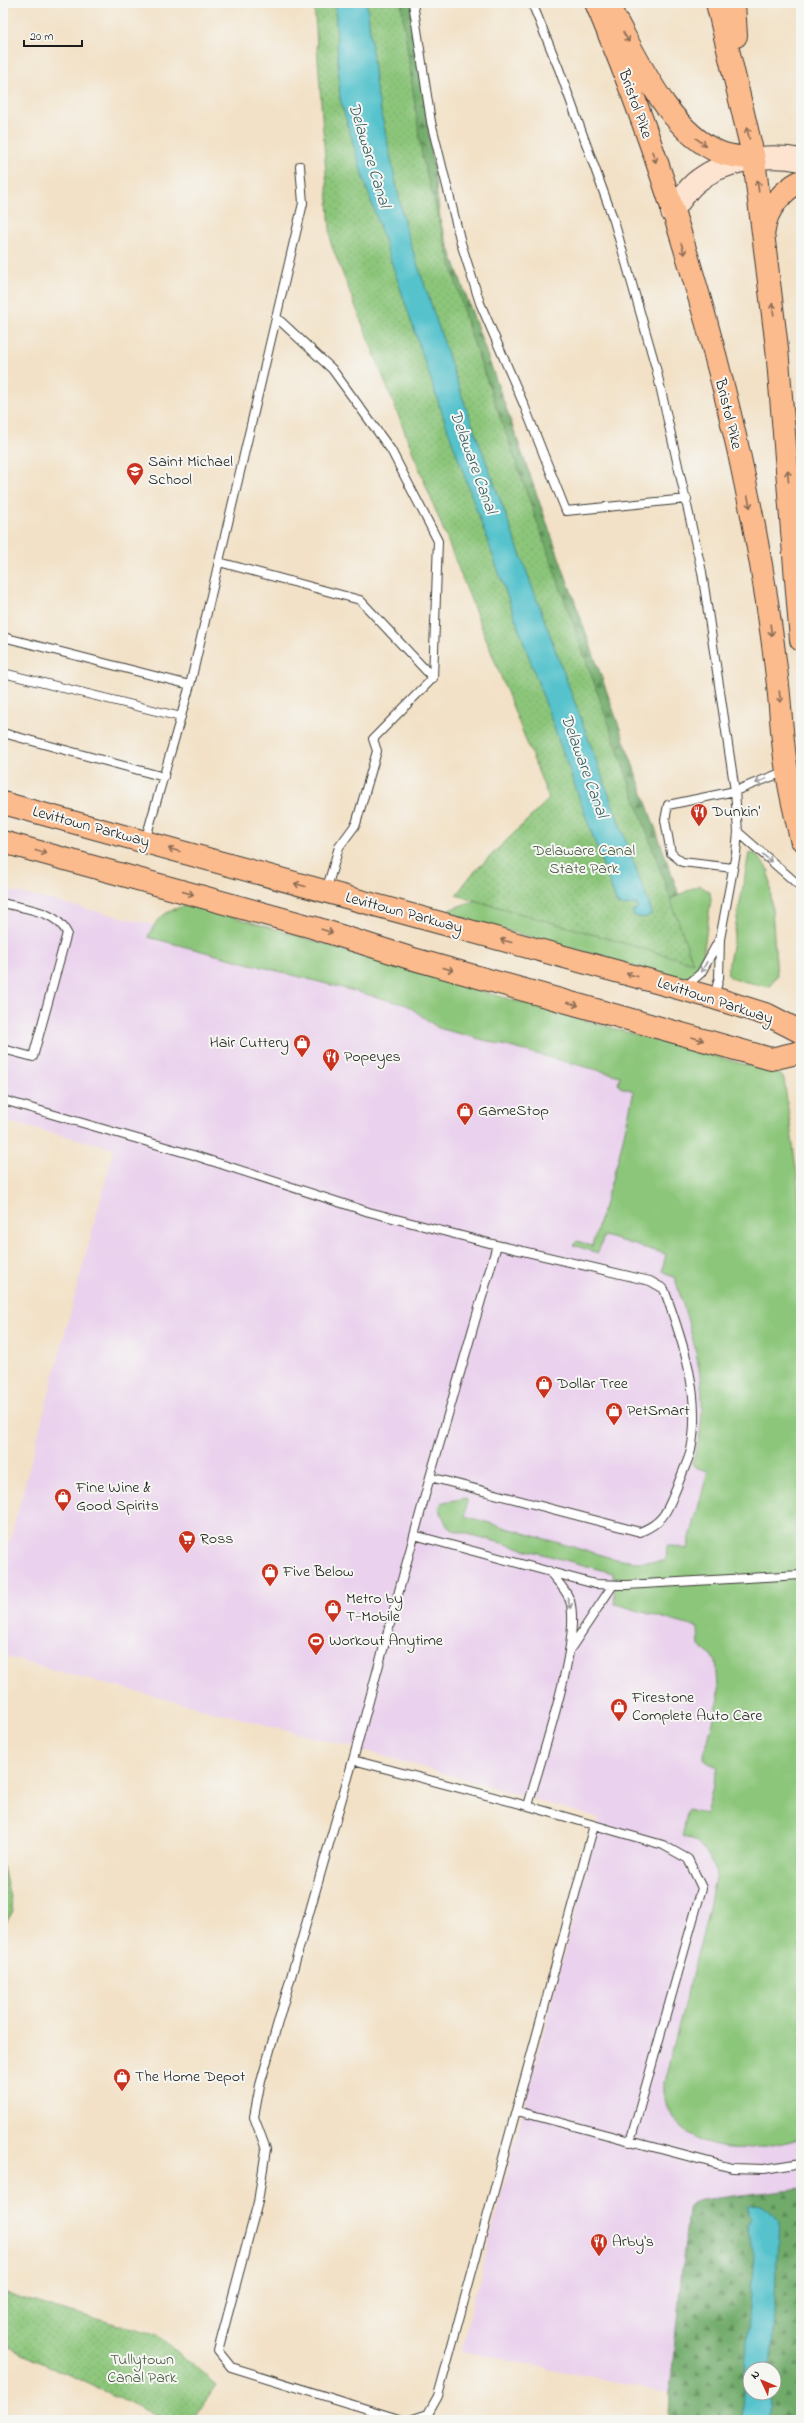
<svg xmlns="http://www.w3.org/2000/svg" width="804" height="2423" font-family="'Indie Flower',sans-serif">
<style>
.built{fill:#ead1ed;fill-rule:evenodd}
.green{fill:#8cc67a;stroke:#54714b}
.forest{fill:url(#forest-firs);stroke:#466443;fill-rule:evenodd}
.park{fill:url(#park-dots);stroke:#54714b}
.water{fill:#55c2cc;stroke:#386f74}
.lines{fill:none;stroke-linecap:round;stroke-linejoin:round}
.lane-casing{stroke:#3c3a36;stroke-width:10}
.secondary-casing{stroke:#3c3a36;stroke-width:24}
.primary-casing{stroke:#3c3a36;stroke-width:24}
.highway-casing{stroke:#3c3a36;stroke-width:24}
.lane{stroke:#fff;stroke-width:8}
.secondary{stroke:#fde4d1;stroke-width:22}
.primary{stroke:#fbbb8d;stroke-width:22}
.highway{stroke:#fbbb8d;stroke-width:22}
.oneway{stroke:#8c6c54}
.oneway2{stroke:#999}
.labels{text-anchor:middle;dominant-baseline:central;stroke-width:4;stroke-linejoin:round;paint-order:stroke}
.street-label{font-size:16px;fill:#1c1c1c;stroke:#f6f6f2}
.poi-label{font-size:16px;fill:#1c1c1c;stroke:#f6f6f2;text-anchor:start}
.park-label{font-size:16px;fill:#43583d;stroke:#f6f6f2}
.water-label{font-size:17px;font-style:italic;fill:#335e62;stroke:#f6f6f2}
</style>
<defs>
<pattern id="forest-firs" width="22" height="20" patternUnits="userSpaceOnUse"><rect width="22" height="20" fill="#71ab6a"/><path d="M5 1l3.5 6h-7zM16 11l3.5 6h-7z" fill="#5c8a56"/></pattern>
<pattern id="park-dots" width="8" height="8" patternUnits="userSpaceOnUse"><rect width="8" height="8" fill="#8cc67a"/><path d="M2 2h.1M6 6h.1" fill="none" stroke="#78aa69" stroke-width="1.8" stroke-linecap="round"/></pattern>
</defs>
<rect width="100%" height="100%" fill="#f6f6f2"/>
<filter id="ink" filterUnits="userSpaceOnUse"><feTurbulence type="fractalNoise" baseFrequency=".025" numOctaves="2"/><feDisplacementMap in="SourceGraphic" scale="8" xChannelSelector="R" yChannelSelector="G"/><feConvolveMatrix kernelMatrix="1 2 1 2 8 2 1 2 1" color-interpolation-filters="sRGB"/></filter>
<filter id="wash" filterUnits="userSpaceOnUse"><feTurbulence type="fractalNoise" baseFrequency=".012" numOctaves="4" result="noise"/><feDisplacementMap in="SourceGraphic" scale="16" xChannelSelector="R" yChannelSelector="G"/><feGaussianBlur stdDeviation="0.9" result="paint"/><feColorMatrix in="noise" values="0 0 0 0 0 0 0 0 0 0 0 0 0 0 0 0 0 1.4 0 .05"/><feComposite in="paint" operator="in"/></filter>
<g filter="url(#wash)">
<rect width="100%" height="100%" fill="#f2e1c6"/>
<path class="built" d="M3,889L780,1074L801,1240V2419L461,2351L599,1818L349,1746L75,1676L3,1656V1567L114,1148L3,1121ZM750,2369H774V2393H750Z"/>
<path class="green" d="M749,853L756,854L769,871L777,975L769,987L733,979L727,974Z
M699,885L710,892L711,899L702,963L691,976L677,979L442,912L485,897L651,909Z
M184,906H195C269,926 342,950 415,972C536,1007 658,1041 780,1074L784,1079L797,1175L801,1228V2139C760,2148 716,2159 682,2128C668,2115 663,2101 664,2082L706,1921L716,1874L707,1853L697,1842L682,1836L688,1809L706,1814L718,1767L706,1762L703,1758L719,1699L716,1660L699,1646L698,1628L615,1604L613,1573L453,1530L447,1526L439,1508L443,1502L466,1498L467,1501L465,1516L615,1559L636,1562L666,1561L667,1545L687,1549L708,1471L694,1467L692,1464C715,1397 694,1343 675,1278L662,1271L666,1254L604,1236L598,1253L573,1245L577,1241L592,1246L619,1156L634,1091L620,1087L618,1084L620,1076L438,1028L407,1005L148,937C157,918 164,912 184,906Z"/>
<path class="forest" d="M367,3H412L441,225L679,895L651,909L462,396Z
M801,2188V2420H669L670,2391L688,2209L692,2203L700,2200ZM750,2369H774V2393H750Z"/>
<path class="park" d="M314,3H401L422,157L467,324L693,963L456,895L472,874L549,799L331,244Z
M3,1866L13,1911L3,1928Z
M3,2293L158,2336L217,2385L192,2420H168L3,2345Z"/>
<path class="water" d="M335,3H367L376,88L406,230L462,396L651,909V915L643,918L634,916L632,911L638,909L636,904L625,906L617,904L442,413L363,177L340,99Z
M757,2205L771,2211L779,2221L771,2369H750V2393H770L769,2420H741L754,2255L747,2226L751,2218L748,2214V2206Z"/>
</g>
<g filter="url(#ink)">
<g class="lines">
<defs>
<path id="lane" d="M413,3L431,122L461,243L480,303L524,405L566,511L687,499
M532,3L559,69L614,221L656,368L702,572L735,791L738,832L736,853L720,939L719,978L714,997
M276,317L332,369L391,450L438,541L433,678
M219,562L360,600L433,678L373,739L377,751L356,824L339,847L326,891
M3,637L190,685L145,841
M3,673L181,717
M190,685L303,203L300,166
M3,733L164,777
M738,832L801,887
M733,868L682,862L671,853L665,820L668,805L735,791L786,771
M3,903C25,909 56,910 67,933L33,1057L3,1049
M685,987L701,973L719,940
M3,1100L193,1155L369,1212L497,1245L650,1281L664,1289C682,1339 702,1395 691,1450C688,1462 681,1475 677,1487C667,1510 665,1522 640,1532L430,1477
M414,1535L595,1584L626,1585L801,1575
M571,1648L613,1585
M353,1760L430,1477L497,1245
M528,1806C540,1761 582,1642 570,1601C567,1590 556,1580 549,1571
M517,2111L732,2168L764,2169L801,2163
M402,2420L231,2367L218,2351L258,2202L266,2149L254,2117L260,2085L353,1760L528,1806L663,1845L688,1859L702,1888L630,2142
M410,2420L428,2414L438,2396L594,1825"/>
<path id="secondary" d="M672,212C679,202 686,191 695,183C722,160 767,153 801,160"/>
<path id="primary" d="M3,803L714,998L768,1015L801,1032
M3,842L312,927L410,958L771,1059L801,1052"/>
<path id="highway" d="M596,3C665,165 721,353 754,526C764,578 772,632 778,685C781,713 782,743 787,771C790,794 796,816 801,839
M717,3L754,159L777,348L801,640
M734,3L736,36
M612,13C638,59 669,133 721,153C731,157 744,157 754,159
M764,230C766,209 783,190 801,181"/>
</defs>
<use href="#lane" class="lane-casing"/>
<use href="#secondary" class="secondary-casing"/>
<use href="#primary" class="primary-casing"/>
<use href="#highway" class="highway-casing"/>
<use href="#lane" class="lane"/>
<use href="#secondary" class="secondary"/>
<use href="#primary" class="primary"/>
<use href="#highway" class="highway"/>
</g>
<defs><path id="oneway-shaft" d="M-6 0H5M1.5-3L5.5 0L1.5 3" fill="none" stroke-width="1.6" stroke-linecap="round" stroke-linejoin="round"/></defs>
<g class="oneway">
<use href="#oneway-shaft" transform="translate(626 37) rotate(60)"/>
<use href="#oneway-shaft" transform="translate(748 133) rotate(-103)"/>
<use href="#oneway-shaft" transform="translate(701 142) rotate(36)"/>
<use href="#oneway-shaft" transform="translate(654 157) rotate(71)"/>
<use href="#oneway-shaft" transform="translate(758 186) rotate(-97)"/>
<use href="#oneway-shaft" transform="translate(683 249) rotate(73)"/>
<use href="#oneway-shaft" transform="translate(773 309) rotate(-97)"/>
<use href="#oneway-shaft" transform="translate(788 476) rotate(-95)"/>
<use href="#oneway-shaft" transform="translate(749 502) rotate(78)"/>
<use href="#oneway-shaft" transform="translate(771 630) rotate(82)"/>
<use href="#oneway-shaft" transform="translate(780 697) rotate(83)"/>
<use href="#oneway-shaft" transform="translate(174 850) rotate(-165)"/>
<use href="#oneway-shaft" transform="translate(41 852) rotate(15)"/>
<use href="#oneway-shaft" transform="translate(300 885) rotate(-165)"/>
<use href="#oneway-shaft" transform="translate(188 893) rotate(15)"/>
<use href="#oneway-shaft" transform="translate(327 931) rotate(18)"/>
<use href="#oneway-shaft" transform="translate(506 941) rotate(-165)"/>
<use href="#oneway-shaft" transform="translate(448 969) rotate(16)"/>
<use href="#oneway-shaft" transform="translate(632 975) rotate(-165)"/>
<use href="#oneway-shaft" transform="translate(573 1004) rotate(16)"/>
<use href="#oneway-shaft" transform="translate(698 1039) rotate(16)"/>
</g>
<g class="oneway2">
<use href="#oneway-shaft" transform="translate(761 781) rotate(158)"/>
<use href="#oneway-shaft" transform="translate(767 858) rotate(41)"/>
<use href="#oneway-shaft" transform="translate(704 967) rotate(119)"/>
<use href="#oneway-shaft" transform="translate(569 1603) rotate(75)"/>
</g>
</g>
<defs>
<symbol id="school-pin" viewBox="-11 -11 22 30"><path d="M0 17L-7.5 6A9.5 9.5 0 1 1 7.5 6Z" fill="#c8321e" stroke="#f6f6f2"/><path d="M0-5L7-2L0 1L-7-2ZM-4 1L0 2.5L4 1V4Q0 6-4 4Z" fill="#fff"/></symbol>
<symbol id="restaurant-pin" viewBox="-11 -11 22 30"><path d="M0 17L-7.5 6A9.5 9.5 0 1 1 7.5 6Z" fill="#c8321e" stroke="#f6f6f2"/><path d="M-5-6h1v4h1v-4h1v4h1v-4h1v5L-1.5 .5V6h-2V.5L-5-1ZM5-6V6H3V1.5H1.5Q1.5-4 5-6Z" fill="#fff"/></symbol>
<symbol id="shop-pin" viewBox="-11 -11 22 30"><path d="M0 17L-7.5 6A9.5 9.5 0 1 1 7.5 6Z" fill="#c8321e" stroke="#f6f6f2"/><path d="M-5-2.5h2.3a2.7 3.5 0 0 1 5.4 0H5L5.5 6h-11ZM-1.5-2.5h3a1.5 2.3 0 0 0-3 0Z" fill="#fff"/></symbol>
<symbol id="supermarket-pin" viewBox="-11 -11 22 30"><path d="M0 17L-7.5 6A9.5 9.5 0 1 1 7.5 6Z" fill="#c8321e" stroke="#f6f6f2"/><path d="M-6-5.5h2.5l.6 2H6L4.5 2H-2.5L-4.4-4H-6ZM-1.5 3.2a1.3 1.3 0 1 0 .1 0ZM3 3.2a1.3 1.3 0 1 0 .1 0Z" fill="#fff"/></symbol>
<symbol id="stadium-pin" viewBox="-11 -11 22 30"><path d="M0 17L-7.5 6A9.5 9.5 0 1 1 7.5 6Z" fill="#c8321e" stroke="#f6f6f2"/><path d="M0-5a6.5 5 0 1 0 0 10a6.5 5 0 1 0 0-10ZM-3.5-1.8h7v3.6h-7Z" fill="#fff"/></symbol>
</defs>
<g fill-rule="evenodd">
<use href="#school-pin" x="125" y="461" width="20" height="27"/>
<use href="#restaurant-pin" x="689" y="802" width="20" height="27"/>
<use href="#shop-pin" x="292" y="1033" width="20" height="27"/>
<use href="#restaurant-pin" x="321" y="1047" width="20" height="27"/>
<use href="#shop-pin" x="455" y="1101" width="20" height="27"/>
<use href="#shop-pin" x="534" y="1374" width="20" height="27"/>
<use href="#shop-pin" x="604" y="1401" width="20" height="27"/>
<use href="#shop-pin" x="53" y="1487" width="20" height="27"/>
<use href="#supermarket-pin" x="177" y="1529" width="20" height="27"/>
<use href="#shop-pin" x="260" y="1562" width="20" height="27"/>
<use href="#shop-pin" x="323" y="1598" width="20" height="27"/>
<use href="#stadium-pin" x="306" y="1631" width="20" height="27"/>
<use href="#shop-pin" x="609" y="1697" width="20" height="27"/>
<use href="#shop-pin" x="112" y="2067" width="20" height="27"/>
<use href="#restaurant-pin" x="589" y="2232" width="20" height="27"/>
</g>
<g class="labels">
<g class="street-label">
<text transform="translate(635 104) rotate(70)">Bristol Pike</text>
<text transform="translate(728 414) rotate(76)">Bristol Pike</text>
<text transform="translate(91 827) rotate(15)">Levittown Parkway</text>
<text transform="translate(404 913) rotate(15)">Levittown Parkway</text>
<text transform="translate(715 1001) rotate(18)">Levittown Parkway</text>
</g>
<g class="poi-label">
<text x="148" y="462">Saint Michael<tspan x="148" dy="18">School</tspan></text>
<text x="712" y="812">Dunkin'</text>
<text x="289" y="1043" text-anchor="end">Hair Cuttery</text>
<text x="344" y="1057">Popeyes</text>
<text x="478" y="1111">GameStop</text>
<text x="557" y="1384">Dollar Tree</text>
<text x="627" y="1411">PetSmart</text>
<text x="76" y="1488">Fine Wine &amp;<tspan x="76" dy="18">Good Spirits</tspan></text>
<text x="200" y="1539">Ross</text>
<text x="283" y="1572">Five Below</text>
<text x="346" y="1599">Metro by<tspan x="346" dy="18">T-Mobile</tspan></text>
<text x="329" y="1641">Workout Anytime</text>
<text x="632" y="1698">Firestone<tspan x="632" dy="18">Complete Auto Care</tspan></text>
<text x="135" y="2077">The Home Depot</text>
<text x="612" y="2242">Arby's</text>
</g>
<g class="park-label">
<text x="584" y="851">Delaware Canal<tspan x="584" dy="18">State Park</tspan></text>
<text x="142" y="2360">Tullytown<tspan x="142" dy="18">Canal Park</tspan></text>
</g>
<g class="water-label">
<text transform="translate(369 155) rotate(73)">Delaware Canal</text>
<text transform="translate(473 462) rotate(70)">Delaware Canal</text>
<text transform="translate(584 766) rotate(70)">Delaware Canal</text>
</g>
</g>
<rect width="804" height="2423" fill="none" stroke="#f6f6f2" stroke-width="16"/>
<g transform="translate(762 2381) rotate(314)"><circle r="19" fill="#f6f6f2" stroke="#9f9f9c"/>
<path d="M0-3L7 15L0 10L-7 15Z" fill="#c8321e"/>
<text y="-6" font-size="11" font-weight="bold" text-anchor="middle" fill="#1c1c1c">N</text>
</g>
<path d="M24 40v6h58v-6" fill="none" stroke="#1c1c1c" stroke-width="2"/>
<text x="30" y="40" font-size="12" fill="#1c1c1c" stroke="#f6f6f2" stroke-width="3" paint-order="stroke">20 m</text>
</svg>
